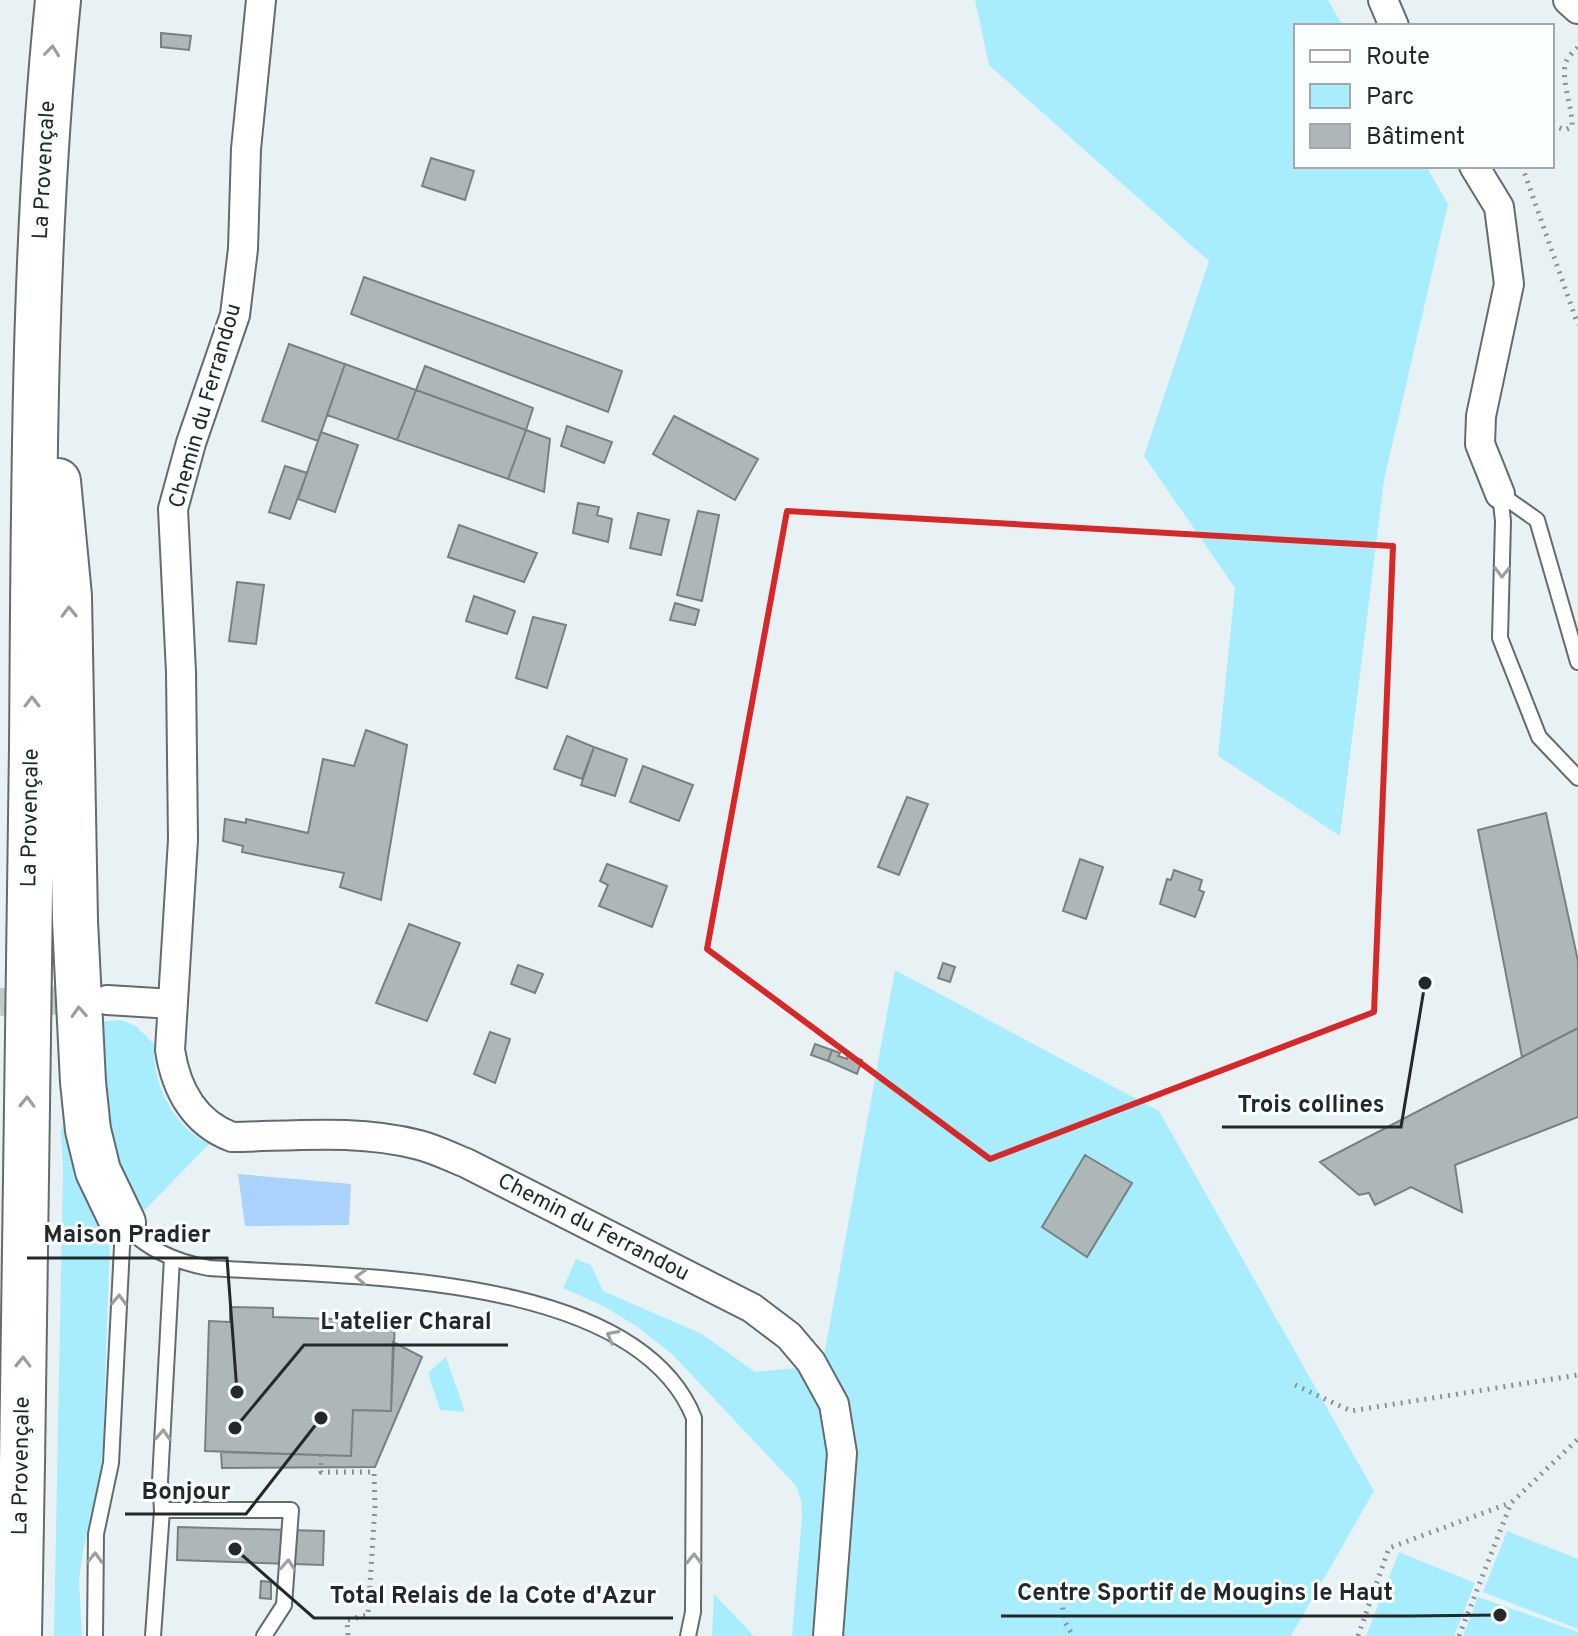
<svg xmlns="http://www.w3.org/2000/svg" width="1578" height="1636" font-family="Overpass,sans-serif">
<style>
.green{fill:#a8edfe}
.water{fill:#aad2fd}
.building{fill:#aeb7b7;stroke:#788181;stroke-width:2}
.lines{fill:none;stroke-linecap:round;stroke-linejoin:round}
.minor-tunnel{stroke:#c1cacb;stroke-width:28;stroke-dasharray:28 14;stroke-linecap:butt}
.service-casing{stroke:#636b6d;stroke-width:18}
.minor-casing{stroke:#636b6d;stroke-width:32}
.motorway-casing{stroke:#636b6d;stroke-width:48}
.path{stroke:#8b9294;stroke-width:5;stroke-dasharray:2 6;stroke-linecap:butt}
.service{stroke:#fff;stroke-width:14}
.minor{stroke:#fff;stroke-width:28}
.motorway{stroke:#fff;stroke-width:44}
.oneway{stroke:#9c9e9f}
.marked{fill:none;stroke:#d62828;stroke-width:6;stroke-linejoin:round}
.labels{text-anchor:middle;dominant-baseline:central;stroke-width:6;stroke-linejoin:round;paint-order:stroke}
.street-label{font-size:22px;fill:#242829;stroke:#fafeff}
.leader{fill:none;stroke:#242829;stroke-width:3}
.callout-dot{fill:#242829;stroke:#fafeff;stroke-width:3}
.callout-label{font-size:24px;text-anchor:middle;font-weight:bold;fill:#242829;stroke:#fafeff;stroke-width:6;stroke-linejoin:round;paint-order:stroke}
</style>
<rect width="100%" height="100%" fill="#e8f2f4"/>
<path class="green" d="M975,0H1328L1343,26H1296V166H1426L1448,204L1384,480L1340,836L1218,756L1235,588L1144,456L1209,261L989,65Z
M895,970L1159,1111L1374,1491L1291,1636H792L802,1517L801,1500L797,1487L673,1355L639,1328L605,1307L563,1288L576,1259L591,1265L603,1291L702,1334L755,1372L796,1368L824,1355Z
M121,1020L136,1026L154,1044C152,1084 173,1126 209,1144L138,1217L110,1171L95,1022Z
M68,1119L110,1241L103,1445L99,1485L83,1551L79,1581L82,1636H54L63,1166L61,1133L63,1122Z
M446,1357L465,1412L440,1410L428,1373Z
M1507,1531L1578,1559V1629L1483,1592Z
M1399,1552L1475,1583L1454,1636H1366Z
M714,1594L754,1636H712Z
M1478,1597L1578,1632V1636H1463Z"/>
<path class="water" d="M238,1174L351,1184L349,1225L245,1226Z"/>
<path class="building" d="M161,33L191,36L189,50L161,47Z
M431,158L474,171L465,200L422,186Z
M364,277L622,371L608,412L351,314Z
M289,344L345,364L318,441L262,421Z
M345,364L416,390L397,440L327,415Z
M425,366L533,408L526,430L416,390Z
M416,390L526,430L508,479L397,440Z
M674,416L758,459L735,500L653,454Z
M567,426L612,442L604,463L561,446Z
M526,430L550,439L544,492L508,479Z
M321,432L358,445L335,512L298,499Z
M285,466L307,473L290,519L269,512Z
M578,503L599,507L597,515L612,519L608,542L573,533Z
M698,511L719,515L702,601L677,595Z
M638,513L669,520L661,555L630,548Z
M459,525L537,553L524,582L448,557Z
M237,582L264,585L256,644L229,641Z
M474,596L515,611L507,634L466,621Z
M675,603L699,610L695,625L670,620Z
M533,617L566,625L547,688L516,678Z
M366,730L407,745L381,900L340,887L344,873L242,852L243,846L223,841L225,819L246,823V819L308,833L323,759L354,766Z
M567,736L594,747L582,779L554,769Z
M594,747L627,759L615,796L581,785Z
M643,766L693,785L679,821L630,802Z
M907,797L928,804L899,875L878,867Z
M1546,813L1578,961V1028L1522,1057L1478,830Z
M1080,859L1103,867L1086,919L1063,911Z
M607,864L667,886L652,927L599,906L608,885L600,881Z
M1174,870L1202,880L1199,890L1204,892L1195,917L1160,904L1167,879L1171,880Z
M409,924L460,943L427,1021L376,1003Z
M943,963L955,967L950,982L938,978Z
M518,965L543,974L535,993L511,984Z
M1578,1028V1117L1455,1165L1462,1212L1411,1187L1375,1205L1369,1193L1359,1195L1320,1162Z
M490,1032L510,1039L495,1083L474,1074Z
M815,1044L832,1050L828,1061L811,1055Z
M832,1050L840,1053L838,1056L847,1059L848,1055L862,1060L857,1074L828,1061Z
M1085,1155L1132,1183L1087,1257L1042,1227Z
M230,1307L273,1308V1317L395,1321L391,1411L353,1410L351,1456L205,1451L209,1321L230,1322Z
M393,1342L422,1357L375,1467L222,1468L221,1452L351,1456L353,1410L391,1411Z
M178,1527L324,1531L323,1565L177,1560Z
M261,1581L271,1582V1599L260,1598Z"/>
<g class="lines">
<path class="minor-tunnel" d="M0,1002L94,1000"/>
<defs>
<path id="service" d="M1500,494L1503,521L1500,638L1539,737L1578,778
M1500,494L1537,520L1578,662
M125,1225C147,1250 176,1262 209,1268C341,1277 635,1270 694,1418L693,1612L688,1636
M172,1258L160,1481L162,1510H291L284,1605L264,1636
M95,1636L96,1534L111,1463L123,1227
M153,1636L162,1510"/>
<path id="minor" d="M261,0L246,149L243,249L235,315L191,443L173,509L181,672L183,840L170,1050C176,1089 194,1123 232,1137C295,1136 358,1129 419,1145C435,1149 451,1157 466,1163L752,1308L789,1336L811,1362L834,1404L842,1453L828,1636
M1383,0L1394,26
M1568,0L1578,9
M1474,166L1499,207L1509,284L1481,416L1480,444L1500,494
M107,1000L173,1004"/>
<path id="motorway" d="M58,481L69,596L75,921L83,1082L88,1130L98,1171L123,1223
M19,1636C24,1340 30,1044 32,748C34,498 33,248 58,0"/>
</defs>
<use href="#service" class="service-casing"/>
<use href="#minor" class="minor-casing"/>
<use href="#motorway" class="motorway-casing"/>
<path class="path" d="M1552,125L1565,130L1572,127C1573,107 1560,80 1566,62C1568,57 1574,51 1578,47
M1522,166L1578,325
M1295,1385L1351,1411L1578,1375
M321,1455V1472H374L375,1506L368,1615L347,1620L348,1636
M1059,1584L1065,1622L1073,1636
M1358,1636L1389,1548L1510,1503
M1459,1636L1511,1503L1578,1439"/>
<use href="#service" class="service"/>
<use href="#minor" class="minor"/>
<use href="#motorway" class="motorway"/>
</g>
<defs><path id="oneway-chevron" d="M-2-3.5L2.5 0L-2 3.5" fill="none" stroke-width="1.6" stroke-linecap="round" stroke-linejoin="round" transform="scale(2)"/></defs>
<g class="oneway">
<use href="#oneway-chevron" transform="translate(52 51) rotate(-84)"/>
<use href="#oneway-chevron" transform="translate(1502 572) rotate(91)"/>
<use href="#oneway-chevron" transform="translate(69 612) rotate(-91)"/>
<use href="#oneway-chevron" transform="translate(32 702) rotate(-90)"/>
<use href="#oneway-chevron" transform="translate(79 1012) rotate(-93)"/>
<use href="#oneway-chevron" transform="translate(27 1102) rotate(-89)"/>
<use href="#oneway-chevron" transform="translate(361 1277) rotate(-177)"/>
<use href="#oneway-chevron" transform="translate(119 1300) rotate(-88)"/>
<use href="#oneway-chevron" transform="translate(612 1336) rotate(-152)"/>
<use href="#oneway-chevron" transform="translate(23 1362) rotate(-89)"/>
<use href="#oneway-chevron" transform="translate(163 1435) rotate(-87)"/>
<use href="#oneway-chevron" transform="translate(95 1558) rotate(-88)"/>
<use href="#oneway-chevron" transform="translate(694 1559) rotate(-89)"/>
<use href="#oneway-chevron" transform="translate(288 1565) rotate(-86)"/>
</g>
<path class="marked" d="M787,511L1393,546L1374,1012L990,1159L707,949Z"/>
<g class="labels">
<g class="street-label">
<text transform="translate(45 170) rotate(-87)">La Provençale</text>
<text transform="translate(206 406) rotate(-74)">Chemin du Ferrandou</text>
<text transform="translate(31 818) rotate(-89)">La Provençale</text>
<text transform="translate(593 1228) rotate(27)">Chemin du Ferrandou</text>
<text transform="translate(22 1466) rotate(-89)">La Provençale</text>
</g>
</g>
<path class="leader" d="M1425 983L1401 1127H1222M237 1392L227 1258H27M235 1428L304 1345H508M321 1418L246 1514H125M1500 1615L1409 1616H1001M235 1549L314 1618H673"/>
<g class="callout-dot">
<circle cx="1425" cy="983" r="8"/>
<circle cx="237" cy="1392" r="8"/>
<circle cx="235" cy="1428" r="8"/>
<circle cx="321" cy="1418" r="8"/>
<circle cx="1500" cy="1615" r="8"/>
<circle cx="235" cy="1549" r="8"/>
</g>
<g class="callout-label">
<text x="1311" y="1112">Trois collines</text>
<text x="127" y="1242">Maison Pradier</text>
<text x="406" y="1329">L'atelier Charal</text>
<text x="186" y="1499">Bonjour</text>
<text x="1205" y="1600">Centre Sportif de Mougins le Haut</text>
<text x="493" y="1603">Total Relais de la Cote d'Azur</text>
</g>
<rect x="1294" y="24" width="260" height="144" fill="#fafeff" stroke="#a4a8a9" stroke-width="2"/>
<rect x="1310" y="50" width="40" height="12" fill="#ffffff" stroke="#a4a8a9" stroke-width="2"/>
<text x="1366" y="64" font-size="24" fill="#242829">Route</text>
<rect x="1310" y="84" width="40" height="24" fill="#a8edfe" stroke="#a4a8a9" stroke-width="2"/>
<text x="1366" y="104" font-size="24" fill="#242829">Parc</text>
<rect x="1310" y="124" width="40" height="24" fill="#aeb7b7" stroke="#a4a8a9" stroke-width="2"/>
<text x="1366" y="144" font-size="24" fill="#242829">Bâtiment</text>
</svg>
